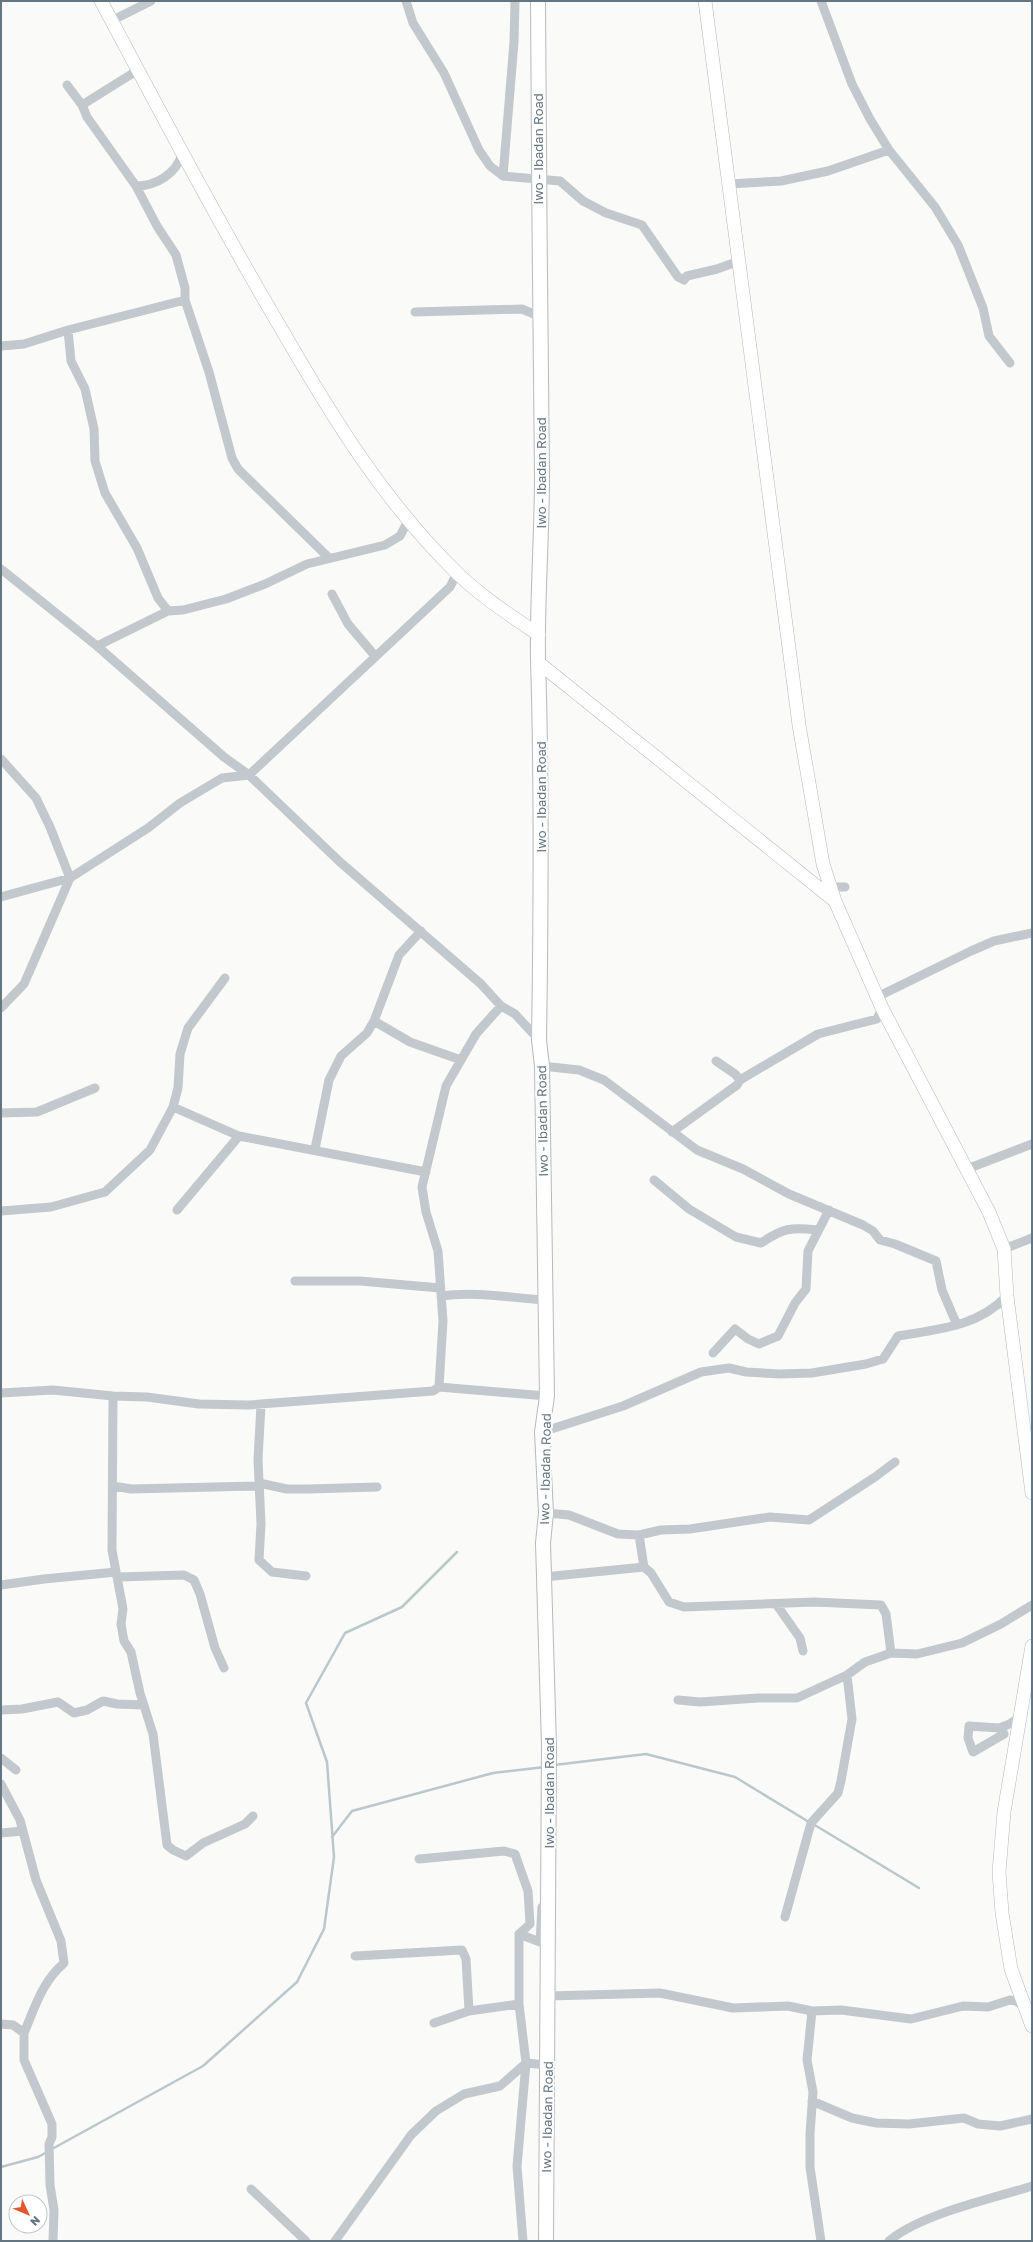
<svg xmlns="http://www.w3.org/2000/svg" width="1033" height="2242" font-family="'Golos Text',sans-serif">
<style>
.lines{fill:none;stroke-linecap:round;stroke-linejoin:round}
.stream{stroke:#bbc7cb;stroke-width:2.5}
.secondary-casing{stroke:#b3babf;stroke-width:14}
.primary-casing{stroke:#b5babe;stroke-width:16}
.street{stroke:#c3c8cc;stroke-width:9}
.secondary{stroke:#fff;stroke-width:13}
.primary{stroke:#fff;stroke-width:14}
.labels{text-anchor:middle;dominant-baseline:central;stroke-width:4;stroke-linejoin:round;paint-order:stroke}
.street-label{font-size:13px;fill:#657683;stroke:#fff}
</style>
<rect width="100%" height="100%" fill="#fafaf8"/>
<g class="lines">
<path class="stream" d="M554,1765L646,1754L735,1777L809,1822
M813,1824L919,1888
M332,1837L352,1811L493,1773L545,1767
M52,2149L203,2066L297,1982L324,1929L334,1857L327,1762L306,1703L345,1633L402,1607L457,1552
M1,2167L38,2157L47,2152"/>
<defs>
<path id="secondary" d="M101,1C160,111 218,222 282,330C332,417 385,503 458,574C482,597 511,616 539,635
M705,1L799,725L823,864L835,901L882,1008L989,1212L1004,1249L1007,1296L1032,1493
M539,663L835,901
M1032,1646L1004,1812L999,1872L1002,1913L1011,1969L1032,2026"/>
<path id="primary" d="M538,1C538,159 541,318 542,476C542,537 537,598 538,659C542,786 541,913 539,1040L542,1066L547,1396L542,1432L546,1513L543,1543L549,1746L546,2241"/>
</defs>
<use href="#secondary" class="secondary-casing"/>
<use href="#primary" class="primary-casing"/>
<path class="street" d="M406,1L413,23L444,73L479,150L490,166L503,176L560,181L583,201L606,213L642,225L678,277L684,280L687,276L717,269L739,261
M821,1L852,84L870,119L889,150L935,207L958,245L983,308L989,336L1010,363
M111,21L151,1
M67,85L82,105L138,70
M82,105L87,117L136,186L157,226L176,255L185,288V300L209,372L232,458L238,469L329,558
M503,176L514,42L515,1
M729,184L781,181L828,171L889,150
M136,186C156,186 176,174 182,154
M415,312L522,309L541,317
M68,330L71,361L85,389L94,429L95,461L105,493L137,548L158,598L168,611
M1,346L24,344L68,330L185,300
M1,569L97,646L224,757L249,775L340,862L481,984L501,1006L515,1014L539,1040
M332,594L348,624L375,656
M97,646L168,611L183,610L226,599L265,584L307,564L385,545L400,536L409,519
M1,759L36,798L50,827L70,878L24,984L1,1008
M830,887H845
M1,897L70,878L148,828L180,803L222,778L249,775L450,587L457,573
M879,996L971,951L994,941L1032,933
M374,1021L410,1042L461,1060
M716,1061L735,1074L740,1080
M542,1066L579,1070L604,1080L697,1150L743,1169L789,1194L863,1225L873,1231L880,1240L895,1244L936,1261L942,1290L957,1325
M173,1107L239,1136L426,1172
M1,1113L37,1112L95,1088
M672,1132L737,1085L740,1080L818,1034L877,1019L882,1008
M315,1149L329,1080L341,1056L367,1033L374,1021L399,955L421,931
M967,1169L1032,1144
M654,1180L689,1209L736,1237L761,1243C783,1228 791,1227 817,1230
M177,1210L239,1136
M1,1211L51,1207L105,1192L150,1150L173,1107L178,1088L180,1054L188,1028L225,978
M1004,1249L1032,1238
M295,1281H360L440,1288
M441,1296C475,1291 511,1298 546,1300
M713,1353L735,1329L748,1339L759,1344L778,1336L795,1303L806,1289L808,1251L829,1210
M439,1387L443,1321L438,1251L426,1212L422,1187L446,1086L476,1034L501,1006
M1,1393L53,1390L113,1396L147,1397L199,1404L248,1405L433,1391L439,1387L547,1396
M113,1396L112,1550L123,1609L121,1624L124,1641L131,1652L140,1693L153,1734L167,1845L173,1850L186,1856L203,1843L245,1824L253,1816
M261,1405L258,1459L261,1524L259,1560L272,1572L306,1576
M542,1432L623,1406L701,1372L729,1368L746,1372L780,1374L812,1373L866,1364L883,1359L898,1336C939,1329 977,1327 1007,1296
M259,1483L287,1489H309L377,1487
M113,1486L131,1489L259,1486
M546,1513L569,1515L618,1534L639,1535L661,1530L690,1529L770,1517L809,1520L875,1477L895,1462
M639,1535L644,1567
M118,1577L184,1575L194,1580L200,1594L215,1648L224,1668
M544,1577L644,1567L651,1573L669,1602L684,1607L814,1602L881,1605L886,1614L891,1653
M1,1585L44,1579L116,1572
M776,1604L800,1638L803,1651
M678,1700L700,1702L758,1698H797L847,1675L865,1662L891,1653L917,1654L962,1643L1001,1624L1032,1605
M1,1710L22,1709L58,1702L74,1713L87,1710L103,1701L117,1704L144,1705
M1001,1728L1004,1734L973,1752L968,1738L969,1726L999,1728C1008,1725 1013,1723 1020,1716
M1,1758L16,1770
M1,1784L20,1820L36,1880L61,1941L64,1963C42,1982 35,2007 24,2033L13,2025L1,2024
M1,1833L23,1831
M419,1859L504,1851L515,1854L528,1891L530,1924L519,1934L540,1942L542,1907
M785,1917L811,1823L838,1793L841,1781L852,1719L847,1675
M519,1934V2004L526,2063L517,2166L523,2241
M355,1956L462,1950L466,1959L469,2011
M548,1996L660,1993L733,2008L788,2006L812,2011L841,2010L911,2019L963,2006L988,2007L1010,2000L1016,2001L1025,2007
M812,2011L807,2060L813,2092L810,2134V2167L821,2241
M434,2023L469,2011L519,2004
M24,2033V2060L52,2124V2137L49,2144L50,2185L54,2210L53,2241
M812,2101L852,2118L876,2123L909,2124L964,2118L978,2124L1000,2126L1032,2119
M251,2189L306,2241
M335,2241L411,2135L436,2111L464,2094L500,2086L526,2063L547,2065
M889,2241C920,2214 992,2199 1032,2186"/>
<use href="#secondary" class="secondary"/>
<use href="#primary" class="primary"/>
</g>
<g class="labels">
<g class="street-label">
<text transform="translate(538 149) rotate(-90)">Iwo - Ibadan Road</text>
<text transform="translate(541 473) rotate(-90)">Iwo - Ibadan Road</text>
<text transform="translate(541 797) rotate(-90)">Iwo - Ibadan Road</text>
<text transform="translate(542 1121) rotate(-91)">Iwo - Ibadan Road</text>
<text transform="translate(545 1469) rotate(-89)">Iwo - Ibadan Road</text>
<text transform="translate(549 1793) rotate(-90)">Iwo - Ibadan Road</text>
<text transform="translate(547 2117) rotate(-89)">Iwo - Ibadan Road</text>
</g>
</g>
<rect width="1033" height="2242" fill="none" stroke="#657683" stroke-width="4"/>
<g transform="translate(28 2214) rotate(134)"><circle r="19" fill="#ffffff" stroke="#c1c8cd"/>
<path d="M0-3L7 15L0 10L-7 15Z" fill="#e4572e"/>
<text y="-6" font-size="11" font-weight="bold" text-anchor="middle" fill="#657683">N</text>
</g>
</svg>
